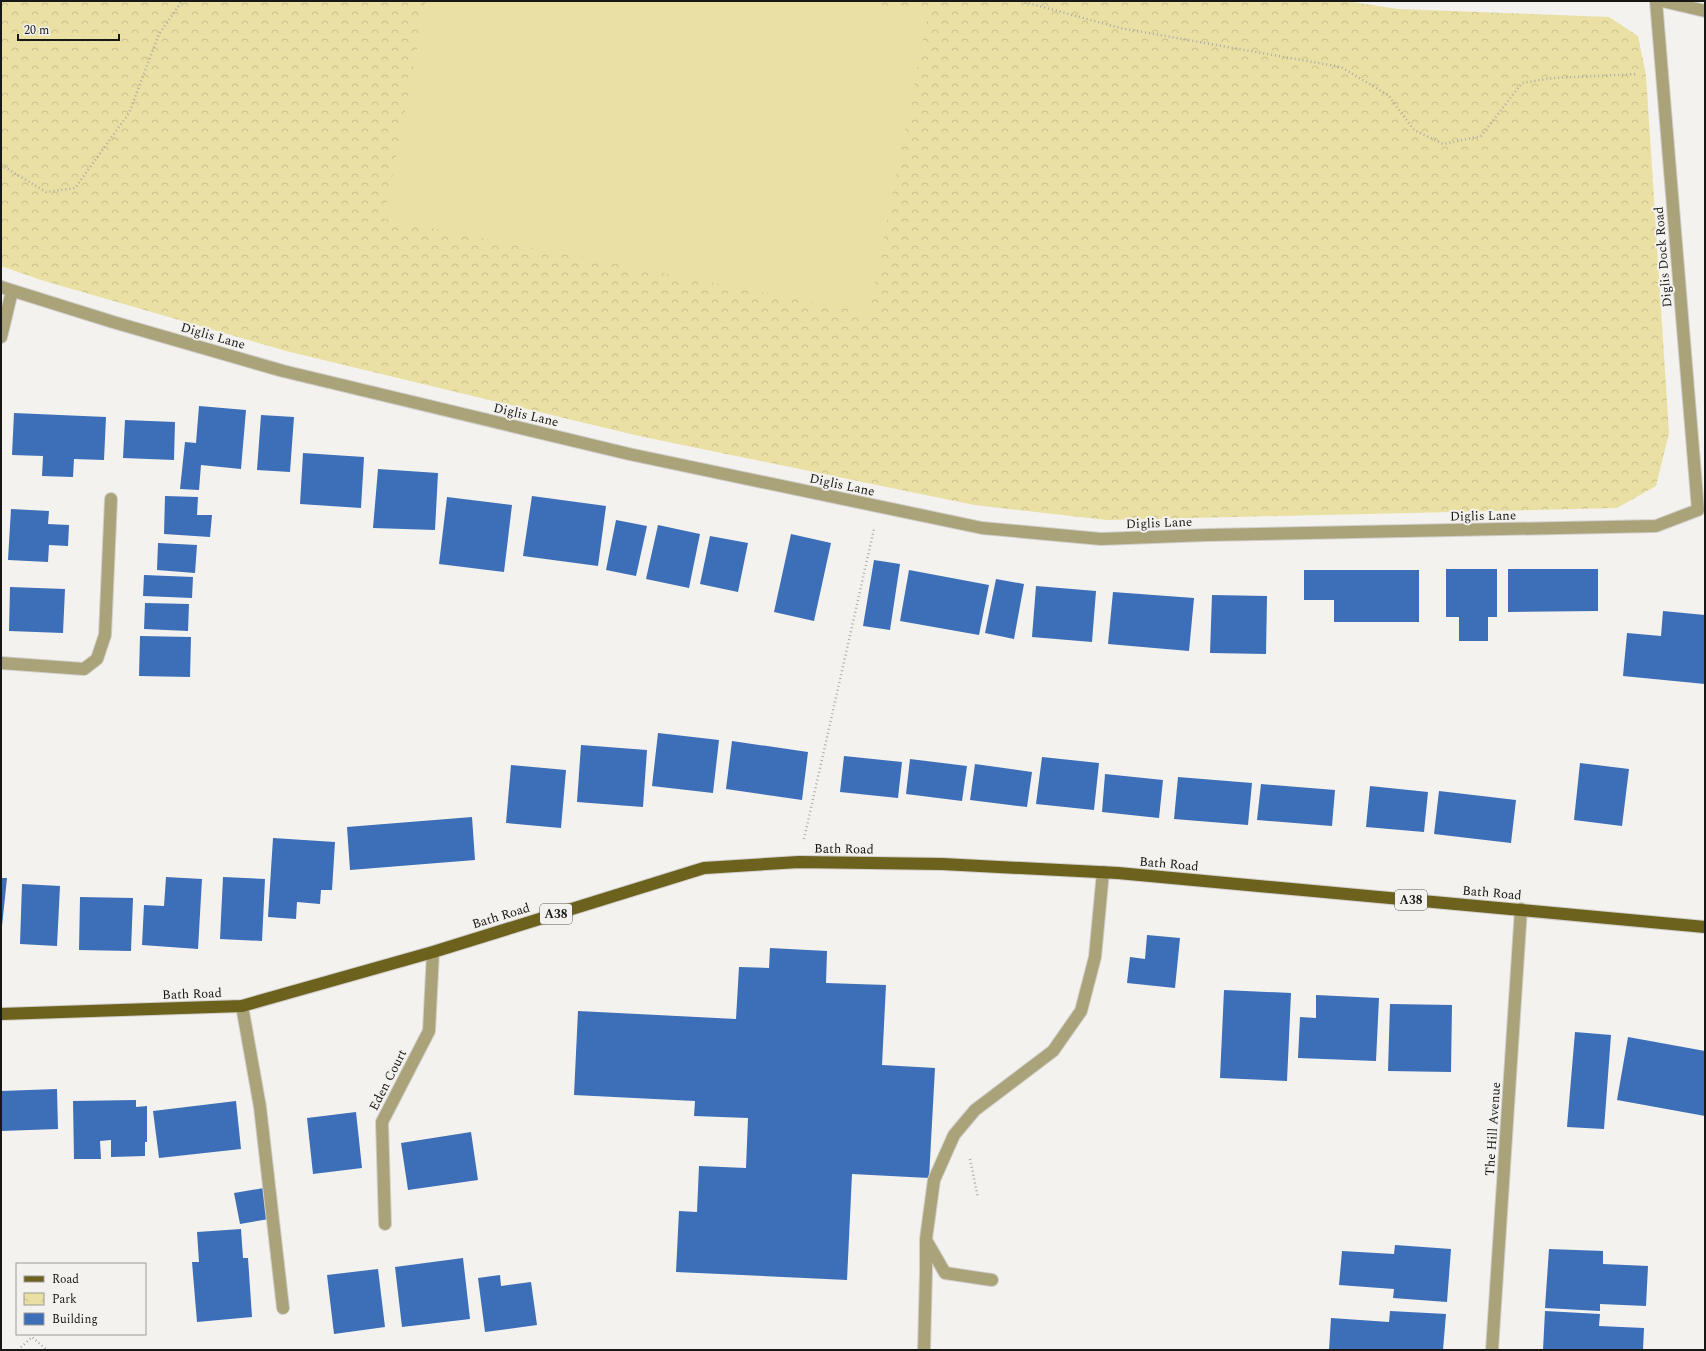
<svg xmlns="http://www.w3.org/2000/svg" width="1706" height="1351" font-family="Spectral,serif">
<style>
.park{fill:url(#park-crowns)}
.pitch{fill:#eae0a4}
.building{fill:#3d6eb8}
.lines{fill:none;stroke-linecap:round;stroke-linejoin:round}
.minor-casing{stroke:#d0cfcb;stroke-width:14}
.major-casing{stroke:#d0cfcb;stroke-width:14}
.path{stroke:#acaba8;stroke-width:2.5;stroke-dasharray:1 3;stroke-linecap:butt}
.minor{stroke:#aaa37a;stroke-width:12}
.major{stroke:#6c611d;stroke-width:12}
.labels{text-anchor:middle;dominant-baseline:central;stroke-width:4;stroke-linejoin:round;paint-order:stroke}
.shield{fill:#f3f2ee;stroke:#595957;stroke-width:1}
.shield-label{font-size:12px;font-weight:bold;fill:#171716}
.street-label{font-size:13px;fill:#171716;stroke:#f3f2ee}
</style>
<defs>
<pattern id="park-crowns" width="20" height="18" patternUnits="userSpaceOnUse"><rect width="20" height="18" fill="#eae0a4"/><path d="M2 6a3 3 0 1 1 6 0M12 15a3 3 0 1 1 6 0" fill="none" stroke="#c8bf8c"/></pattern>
</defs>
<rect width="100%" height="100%" fill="#f3f2ee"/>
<path class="park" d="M1,1H1346L1398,9L1609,17L1638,36L1646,75L1669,433L1656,486L1617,508L1107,520L974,505L639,436L286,351L41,280L1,266Z"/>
<path class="pitch" d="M426,1H860L928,14L869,313L384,219Z"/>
<path class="building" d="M199,406L246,410L241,469L201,465L199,490L180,489L185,442L196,443Z
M14,413L106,417L104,460L74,459L73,477L42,476L43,456L12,455Z
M261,415L294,417L290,472L257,470Z
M125,420L175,422L174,460L123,458Z
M303,453L364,457L361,508L300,504Z
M378,469L438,473L435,530L373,528Z
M165,496L198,497L197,515H212L210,537L164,534Z
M532,496L606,506L598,566L523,556Z
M447,497L512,505L504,572L439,564Z
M11,509L49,511L48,524L69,525L68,546L49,545L48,562L8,560Z
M616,520L647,526L636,576L606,570Z
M658,525L700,534L689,588L646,579Z
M791,534L831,543L814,621L774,612Z
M710,536L748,543L738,592L700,584Z
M158,543L197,545L195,573L157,570Z
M874,560L900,564L890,630L863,626Z
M1446,569H1497V617H1488V641H1459V617H1446Z
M1508,569H1598V611L1508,612Z
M909,570L989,585L979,635L900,621Z
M1304,570H1419V622H1334V600H1304Z
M144,575L193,577L192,598L143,596Z
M996,579L1024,584L1014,639L985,633Z
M1036,586L1096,591L1092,642L1032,637Z
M10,587L65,589L63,633L9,631Z
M1113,592L1194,598L1189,651L1108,644Z
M1212,595L1267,596L1266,654L1210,653Z
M145,603L189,604L188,631L144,629Z
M1663,611L1705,615V684L1623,676L1627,633L1661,636Z
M140,636L191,637L190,677L139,676Z
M658,733L719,740L713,793L652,786Z
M732,741L808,752L802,800L726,789Z
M581,745L647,750L643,807L577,802Z
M844,756L902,762L898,798L840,792Z
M1042,757L1099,763L1094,810L1036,804Z
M910,759L967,766L962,801L906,794Z
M1580,763L1629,769L1622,826L1574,820Z
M975,764L1032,772L1027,807L970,800Z
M511,765L566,770L561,828L506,823Z
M1105,774L1163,780L1159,818L1102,812Z
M1178,777L1252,783L1248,825L1174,819Z
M1261,784L1335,790L1332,826L1257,820Z
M1370,786L1428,792L1424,832L1366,827Z
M1439,791L1516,800L1511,843L1434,834Z
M472,817L475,860L350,870L347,827Z
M273,838L335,842L332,890H321L320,904L297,902L296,919L268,917Z
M166,877L202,879L198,949L142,945L144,905L164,906Z
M223,877L265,879L262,941L220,939Z
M1,878H7L2,926H1Z
M22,884L60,886L57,946L20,944Z
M80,897L133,898L131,951L79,950Z
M1147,935L1180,938L1175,988L1127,983L1130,957L1145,959Z
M770,948L827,951L826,983L886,985L882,1065L935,1068L929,1178L852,1174L847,1280L676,1272L679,1211L697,1212L699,1166L746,1168L748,1118L694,1116L695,1101L574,1095L578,1011L736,1019L739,967L769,968Z
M1224,990L1291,993L1287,1081L1220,1078Z
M1316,995L1379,998L1376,1061L1298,1058L1300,1017L1316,1018Z
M1390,1004L1452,1005L1451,1072L1388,1071Z
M1575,1032L1611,1035L1604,1129L1567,1127Z
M1628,1037L1705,1051V1116L1617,1100Z
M57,1089L58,1129L1,1131V1091Z
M136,1100V1107L147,1106V1142H145V1156L111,1157V1140L100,1141L101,1159H74L73,1101Z
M236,1101L241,1149L159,1158L153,1111Z
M356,1112L362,1168L313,1174L307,1118Z
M471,1132L478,1180L408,1190L401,1143Z
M264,1188L269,1219L240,1224L234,1193Z
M241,1229L243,1258H248L252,1317L197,1322L192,1262H199L197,1232Z
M1395,1245L1451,1249L1447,1302L1393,1298L1394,1289L1339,1285L1342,1251L1394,1254Z
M1549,1249L1603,1251V1264L1648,1266L1646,1306L1600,1304V1311L1545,1308Z
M463,1258L470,1319L402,1327L395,1267Z
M378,1269L385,1327L334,1334L327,1275Z
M500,1275L501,1286L531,1282L537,1325L485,1332L478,1278Z
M1390,1311L1446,1314L1443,1350H1329L1331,1318L1389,1322Z
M1545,1311L1600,1314L1599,1326L1644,1328L1643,1350H1543Z"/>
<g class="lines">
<defs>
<path id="minor" d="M1656,1L1698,510
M1662,1L1705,11
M1,287L113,322L283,371L629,454L982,528L1101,539L1207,535L1656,526L1698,510
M1,337L12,291
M1,663L84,669L97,659L105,635L111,499
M242,1006L260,1107L283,1308
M385,1224L382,1122L429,1031L433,952
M926,1240L945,1273L992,1280
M924,1350L926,1272V1239L934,1180L954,1135L975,1110L1053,1051L1081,1011L1095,957L1103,872
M1492,1350L1521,909"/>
<path id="major" d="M1,1014L242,1006L433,952L704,868L799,862L942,864L1118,873L1705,927"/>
</defs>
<use href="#minor" class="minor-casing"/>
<use href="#major" class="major-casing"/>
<path class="path" d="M1021,1L1120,28L1341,67L1388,95L1414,130L1443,144L1481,136L1522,83L1553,78L1638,74
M1,165L46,192L75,188L129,113L159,34L182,1
M804,839L874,529
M970,1159L978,1198
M18,1350L32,1337L47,1350"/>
<use href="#minor" class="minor"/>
<use href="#major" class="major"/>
</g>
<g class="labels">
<g class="shield">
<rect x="1395" y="890" width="32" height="20" rx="3"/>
<rect x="540" y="904" width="32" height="20" rx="3"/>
</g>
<g class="shield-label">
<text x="1411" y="900">A38</text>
<text x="556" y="914">A38</text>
</g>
<g class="street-label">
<text transform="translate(1663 257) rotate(-95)">Diglis Dock Road</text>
<text transform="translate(213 336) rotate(16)">Diglis Lane</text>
<text transform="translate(526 415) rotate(13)">Diglis Lane</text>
<text transform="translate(842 485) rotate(12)">Diglis Lane</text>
<text transform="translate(1483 516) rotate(-1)">Diglis Lane</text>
<text transform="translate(1159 523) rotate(-2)">Diglis Lane</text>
<text transform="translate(844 849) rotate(1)">Bath Road</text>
<text transform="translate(1169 864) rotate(5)">Bath Road</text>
<text transform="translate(1492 893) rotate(5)">Bath Road</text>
<text transform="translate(501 916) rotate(-17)">Bath Road</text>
<text transform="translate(192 994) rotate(-2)">Bath Road</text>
<text transform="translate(388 1080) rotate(-63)">Eden Court</text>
<text transform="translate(1493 1129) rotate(-86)">The Hill Avenue</text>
</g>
</g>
<rect width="1706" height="1351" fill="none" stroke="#171716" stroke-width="4"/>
<rect x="16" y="1263" width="130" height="72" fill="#f3f2ee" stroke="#9b9a98"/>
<rect x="24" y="1276" width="20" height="6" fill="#6c611d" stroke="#9b9a98"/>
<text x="52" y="1283" font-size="12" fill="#171716">Road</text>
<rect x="24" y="1293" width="20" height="12" fill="url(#park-crowns)" stroke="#9b9a98"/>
<text x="52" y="1303" font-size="12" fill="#171716">Park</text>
<rect x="24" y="1313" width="20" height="12" fill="#3d6eb8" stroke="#9b9a98"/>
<text x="52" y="1323" font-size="12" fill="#171716">Building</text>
<path d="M18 34v6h101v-6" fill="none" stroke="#171716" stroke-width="2"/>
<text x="24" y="34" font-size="12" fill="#171716" stroke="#f3f2ee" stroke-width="3" paint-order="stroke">20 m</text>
</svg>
